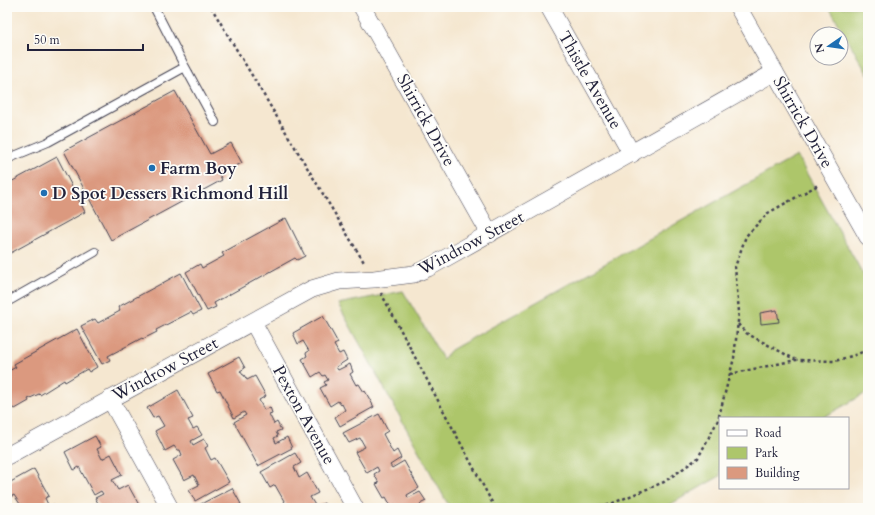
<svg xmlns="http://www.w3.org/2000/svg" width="875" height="515" font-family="Cardo,serif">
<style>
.green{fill:#adc66b;stroke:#687453}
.building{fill:#db997f}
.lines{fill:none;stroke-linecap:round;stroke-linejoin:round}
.lane-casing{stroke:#424051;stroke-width:10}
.street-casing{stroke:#424051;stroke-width:18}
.path{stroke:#424051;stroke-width:2.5;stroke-dasharray:3 3;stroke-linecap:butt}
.lane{stroke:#fff;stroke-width:8}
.street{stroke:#fff;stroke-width:17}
.poi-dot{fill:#1f6fb2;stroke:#fdfcf7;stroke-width:1.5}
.labels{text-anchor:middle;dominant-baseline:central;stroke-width:3.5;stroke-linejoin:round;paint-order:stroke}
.street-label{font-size:17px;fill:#22223b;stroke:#fdfcf7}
.poi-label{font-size:17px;font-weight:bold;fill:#22223b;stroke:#fdfcf7;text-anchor:start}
</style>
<rect width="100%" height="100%" fill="#fdfcf7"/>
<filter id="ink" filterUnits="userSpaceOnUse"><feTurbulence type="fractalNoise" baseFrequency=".025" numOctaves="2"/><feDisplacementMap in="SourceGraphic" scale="8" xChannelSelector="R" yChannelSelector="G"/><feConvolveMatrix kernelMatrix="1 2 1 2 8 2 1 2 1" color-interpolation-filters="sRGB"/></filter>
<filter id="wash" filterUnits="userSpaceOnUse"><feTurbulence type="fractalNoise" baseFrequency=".012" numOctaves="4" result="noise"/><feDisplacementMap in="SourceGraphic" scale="16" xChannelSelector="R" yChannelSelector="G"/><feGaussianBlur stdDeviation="0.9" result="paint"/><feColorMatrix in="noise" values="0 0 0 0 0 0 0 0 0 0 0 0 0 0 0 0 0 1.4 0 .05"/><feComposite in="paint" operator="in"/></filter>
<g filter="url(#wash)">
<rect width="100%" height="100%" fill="#f5e7d0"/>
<path class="green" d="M829,7H868V75Z
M797,156L868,283V392L822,418H720V476L664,508H450L338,304L403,291L443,359L451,350Z"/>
<g id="blocks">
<path class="building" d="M175,91L210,154L231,143L242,163L219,174L222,180L111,240L64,151Z
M57,157L85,212L7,255V184Z
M286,218L305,256L297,260L295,258L214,303L216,307L207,311L186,272L200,264L202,268L224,256L222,253Z
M181,273L201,311L193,315L191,312L156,330L157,332L143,339L142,338L108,356L110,360L102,364L81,326L95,319L98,323L120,311L118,307Z
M777,310L779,322L761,324L760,313Z
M323,316L338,343L334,345L339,354L343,352L347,360L336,367L338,370L350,364L353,372L350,374L356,385L359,384L364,392L365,391L374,407L340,426L335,417L345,410L342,404L341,405L338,401L330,406L320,388L326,385L324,382L328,380L325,375L323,376L320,372L312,377L302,359L307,356L306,353L309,351L303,341L298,344L293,333Z
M77,329L97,367L89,372L87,369L65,382L64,380L40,395L39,394L28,399L29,401L15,409L14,408L7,411V372L16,367L14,364Z
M239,357L245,368L240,371L243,375H244L247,380L255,376L266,396L259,400L264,410L270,407L272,413L269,414L274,424L277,422L281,430L276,432L278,436L274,438L276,443L287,437L292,448L258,466L234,422L246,415L244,412L234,418L220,390L217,391L208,374Z
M178,390L193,418L188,420L193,429L197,427L202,435L191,441L193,445L204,439L208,446L205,448L211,460L215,458L229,482L195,501L189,490L199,485L194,475L184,480L173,460L182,455L180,450H177L174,446L165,451L155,431L164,426L158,416L153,418L147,408Z
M379,414L388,431L383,434L393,453L397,450L401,458L390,465L392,468L404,461L419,488L407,495L408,498L420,492L426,501L420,504L422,508H396L395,504L391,506L386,497L384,498L376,484L379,483L374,474L379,471L377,467L367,473L355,452L365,447L360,438L349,443L343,433Z
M95,436L101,447L97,449L102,459L111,454L122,475L112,480L118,490L128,485L139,505L133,508H101L95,498L103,494L101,491L94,495L79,467L74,470L65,452Z
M295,453L301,463L294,467L299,478L307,473L318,493L310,497L316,507L324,503L327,508H288L275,485L270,488L261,472Z
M34,469L49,496L45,498L49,507L54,504L56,508H13L20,504L14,495L10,497L7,492V484Z
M232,488L241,504L239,505L241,508H198L197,506Z"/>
</g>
</g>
<g filter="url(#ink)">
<use href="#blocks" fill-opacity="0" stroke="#424051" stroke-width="1"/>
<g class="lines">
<defs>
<path id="lane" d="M185,67L215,122
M7,159L48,142L185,67L154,7
M7,302L95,252"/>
<path id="street" d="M362,7L490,234
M549,7L632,154
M738,7L868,237
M253,322L355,508
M110,399L170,508
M7,456L312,289L339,281L374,279L414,274L428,268L775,72"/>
</defs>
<use href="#lane" class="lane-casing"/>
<use href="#street" class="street-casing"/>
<path class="path" d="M211,7L365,264
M381,293L495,508
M738,324L746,333L796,360
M730,374L796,360L835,361L858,354L868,349
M601,508L664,482L698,458L718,420L734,358L739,312L735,267L746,236L768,213L818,185"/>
<use href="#lane" class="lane"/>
<use href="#street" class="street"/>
</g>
</g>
<g class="poi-dot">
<circle cx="152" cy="168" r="4"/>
<circle cx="44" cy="193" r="4"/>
</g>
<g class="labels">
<g class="street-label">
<text transform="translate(590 80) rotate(60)">Thistle Avenue</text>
<text transform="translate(426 120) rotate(61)">Shirrick Drive</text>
<text transform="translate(803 122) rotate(60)">Shirrick Drive</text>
<text transform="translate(471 243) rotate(-28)">Windrow Street</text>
<text transform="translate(165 369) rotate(-28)">Windrow Street</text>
<text transform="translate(304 415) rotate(61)">Pexton Avenue</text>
</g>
<g class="poi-label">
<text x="160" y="168">Farm Boy</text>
<text x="52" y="193">D Spot Dessers Richmond Hill</text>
</g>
</g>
<rect width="875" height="515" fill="none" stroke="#fdfcf7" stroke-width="24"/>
<rect x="719" y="417" width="130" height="72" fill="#fdfcf7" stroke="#a5a5ac"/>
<rect x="727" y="430" width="20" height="6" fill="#ffffff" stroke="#a5a5ac"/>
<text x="755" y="437" font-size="12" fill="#22223b">Road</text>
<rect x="727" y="447" width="20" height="12" fill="#adc66b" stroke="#a5a5ac"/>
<text x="755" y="457" font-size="12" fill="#22223b">Park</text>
<rect x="727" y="467" width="20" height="12" fill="#db997f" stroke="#a5a5ac"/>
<text x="755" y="477" font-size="12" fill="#22223b">Building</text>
<g transform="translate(829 46) rotate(257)"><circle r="19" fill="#fdfcf7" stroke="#a5a5ac"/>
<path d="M0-3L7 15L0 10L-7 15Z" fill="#1f6fb2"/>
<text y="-6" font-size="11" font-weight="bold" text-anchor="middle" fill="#22223b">N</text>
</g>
<path d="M28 44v6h115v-6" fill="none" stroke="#22223b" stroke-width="2"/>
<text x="34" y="44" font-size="12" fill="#22223b" stroke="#fdfcf7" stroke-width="3" paint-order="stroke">50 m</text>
</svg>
